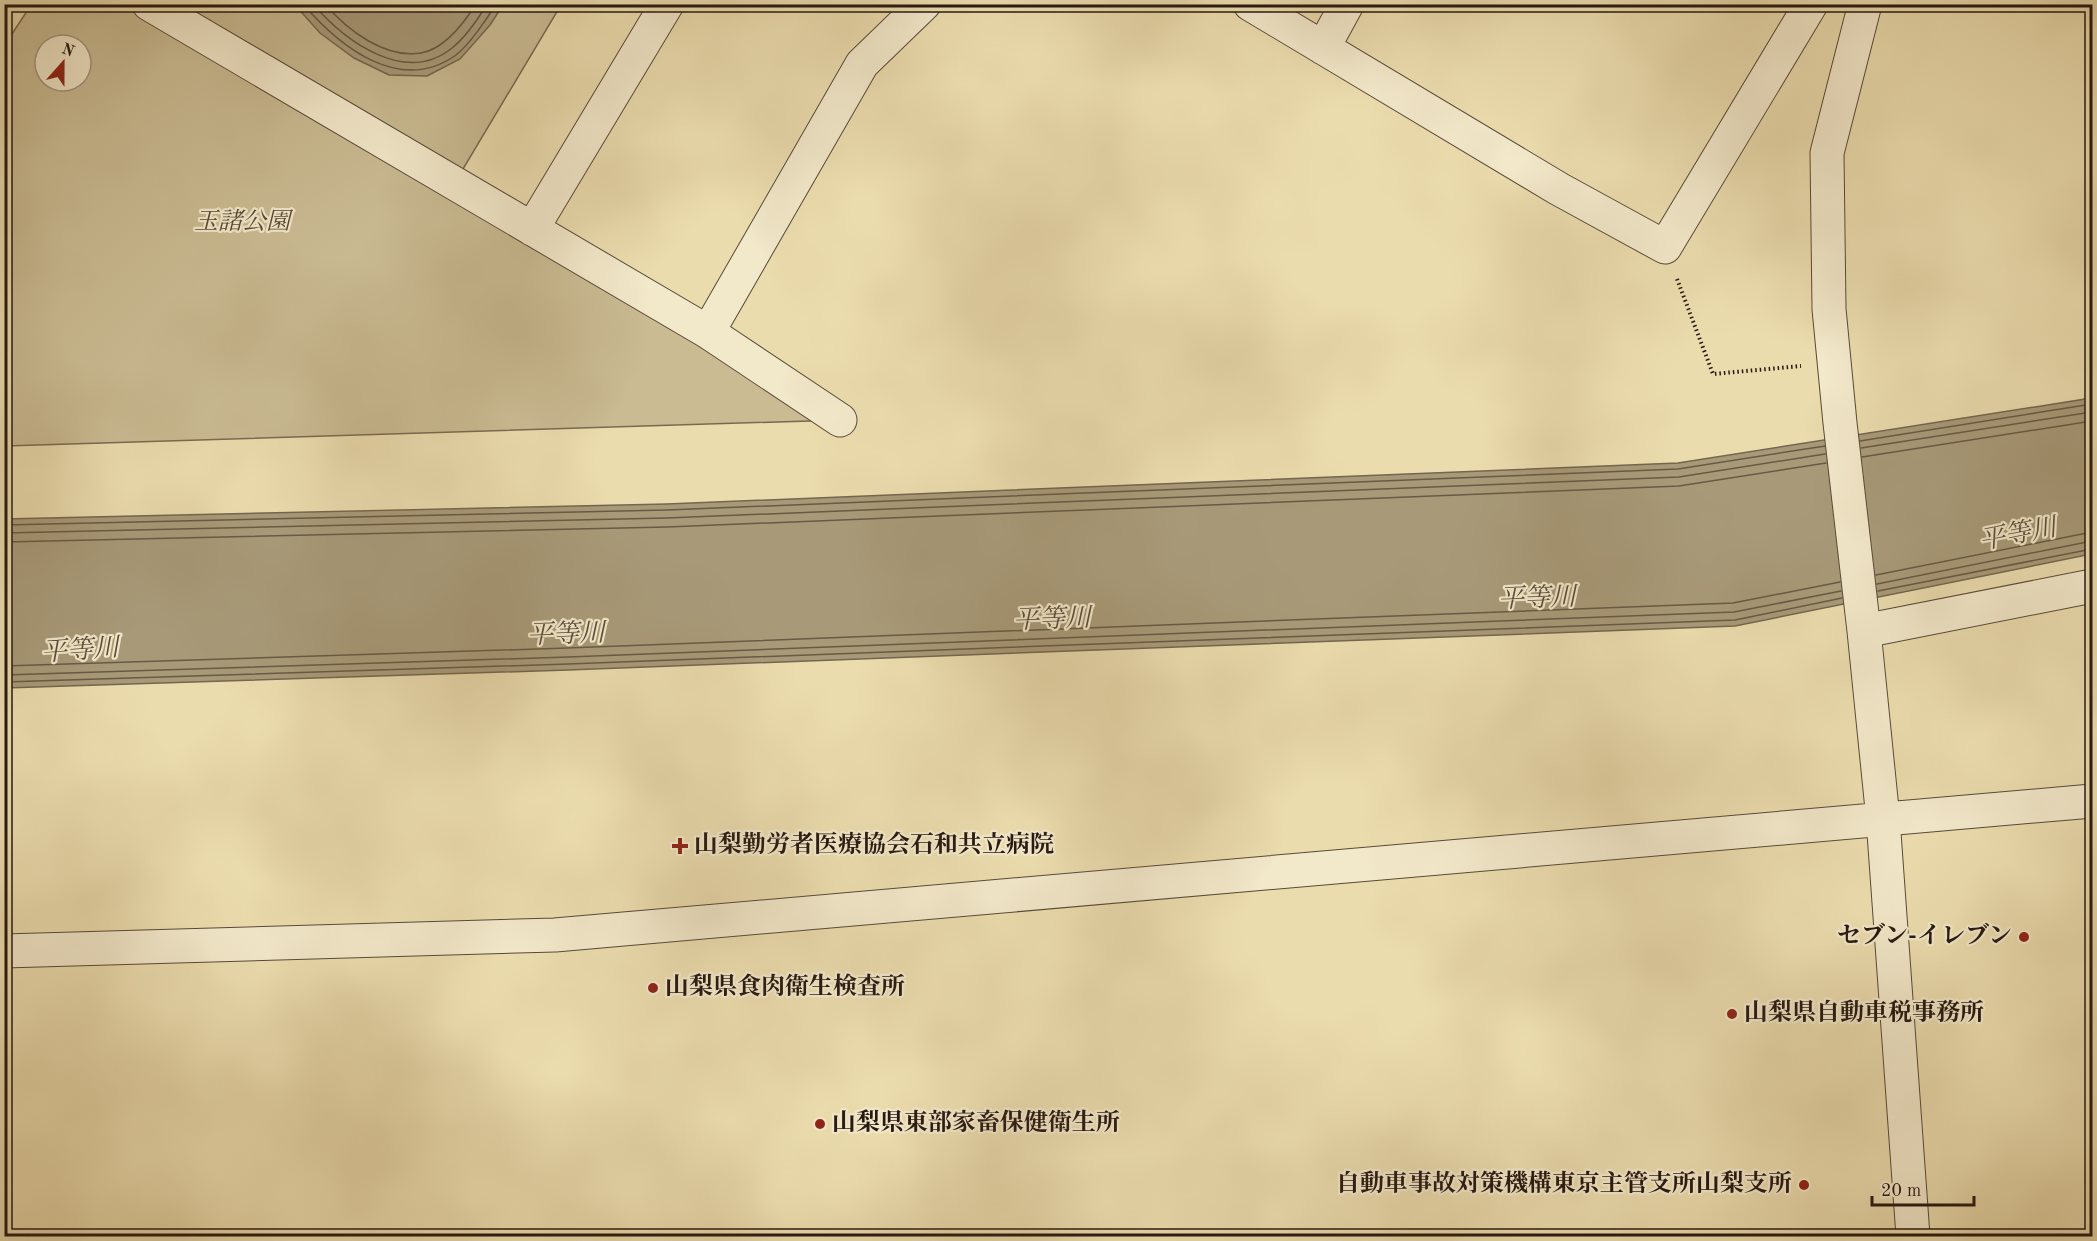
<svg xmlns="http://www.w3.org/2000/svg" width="2097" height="1241" font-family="'Old Standard TT','Noto Serif JP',serif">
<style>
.green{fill:#cabb93;stroke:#786a52;stroke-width:1.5;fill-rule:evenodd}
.water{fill:#a89a79;stroke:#74664f;stroke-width:1.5}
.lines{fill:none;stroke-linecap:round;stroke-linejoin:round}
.shore{stroke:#685a45;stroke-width:1.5}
.minor-casing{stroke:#584a38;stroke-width:35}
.path{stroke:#271911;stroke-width:4;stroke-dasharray:1.5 3;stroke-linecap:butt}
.minor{stroke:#f2e8ca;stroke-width:33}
.poi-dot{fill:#8f2418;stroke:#f2e8ca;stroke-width:2}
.labels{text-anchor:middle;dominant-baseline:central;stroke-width:4.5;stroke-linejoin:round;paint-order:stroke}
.park-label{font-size:24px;font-style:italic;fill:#584a38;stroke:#f2e8ca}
.poi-label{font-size:24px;font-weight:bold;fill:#271911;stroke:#f2e8ca;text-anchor:start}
.water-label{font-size:26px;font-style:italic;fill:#5b4d3b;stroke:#f2e8ca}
</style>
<rect width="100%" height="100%" fill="#ebdcae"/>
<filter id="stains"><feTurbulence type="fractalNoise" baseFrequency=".00333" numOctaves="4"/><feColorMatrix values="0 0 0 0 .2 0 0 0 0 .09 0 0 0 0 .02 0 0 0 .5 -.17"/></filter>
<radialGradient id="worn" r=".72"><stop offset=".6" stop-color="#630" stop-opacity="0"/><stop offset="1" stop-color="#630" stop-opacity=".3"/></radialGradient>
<path class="green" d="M31,5H561L454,184L840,420L5,446L4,46ZM45,45H81V81H45Z"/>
<path class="water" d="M295,5H503L490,25L460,59L427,76L389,75L354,58L320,33Z
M2092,398V554L1735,626L568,670L5,688L4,519L667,504L1678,463Z"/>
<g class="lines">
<path class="shore" d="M303,4C340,47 400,95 456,55C469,45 487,19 496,4
M313,4C345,41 405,86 452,48C466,37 478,19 487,4
M325,4C347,30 385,59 421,53C445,49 464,23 476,4
M1860,441L2092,404
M1861,448L2092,412
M1862,457L2092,421
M4,525L667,510L1678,469L1825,446
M4,533L667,518L1679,477L1825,454
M4,542L667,527L1679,486L1826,463
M1876,575L2092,532
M1877,584L2092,541
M1878,591L2092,549
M4,666L567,648L1733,603L1840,582
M4,675L568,657L1734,612L1841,591
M4,682L568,664L1735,620L1842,598"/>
<defs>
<path id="minor" d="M149,4L708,332L840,420
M1250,4L1559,189L1665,247L1811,4
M1865,4L1827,153L1829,309L1840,423L1864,631L1883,819L1913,1236
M1323,48L1347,4
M532,229L667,4
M708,332L862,64L924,4
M1864,631L2092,586
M4,951L555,935L2092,801"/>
</defs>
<use href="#minor" class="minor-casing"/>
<path class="path" d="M1677,279L1713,374L1801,366"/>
<use href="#minor" class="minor"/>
</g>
<g class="poi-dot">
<path d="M677 837h6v6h6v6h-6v6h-6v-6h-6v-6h6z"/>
<circle cx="2024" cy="937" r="6"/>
<circle cx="653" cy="988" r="6"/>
<circle cx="1732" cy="1014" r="6"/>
<circle cx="820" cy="1124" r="6"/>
<circle cx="1804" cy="1185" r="6"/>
</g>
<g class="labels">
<g class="park-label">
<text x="242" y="223">玉諸公園</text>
</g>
<g class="poi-label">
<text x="694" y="846">山梨勤労者医療協会石和共立病院</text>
<text x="2012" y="937" text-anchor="end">セブン-イレブン</text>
<text x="665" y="988">山梨県食肉衛生検査所</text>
<text x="1744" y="1014">山梨県自動車税事務所</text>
<text x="832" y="1124">山梨県東部家畜保健衛生所</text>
<text x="1792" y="1185" text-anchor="end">自動車事故対策機構東京主管支所山梨支所</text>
</g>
<g class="water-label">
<text transform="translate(2018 535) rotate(-11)">平等川</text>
<text transform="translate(1537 599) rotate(-2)">平等川</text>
<text transform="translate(1052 620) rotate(-2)">平等川</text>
<text transform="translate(566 635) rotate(-2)">平等川</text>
<text transform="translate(80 651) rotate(-4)">平等川</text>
</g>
</g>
<rect width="2097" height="1241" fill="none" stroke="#ebdcae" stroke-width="24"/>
<rect x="6" y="6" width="2085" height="1229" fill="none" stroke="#271911" stroke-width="3"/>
<rect x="12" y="12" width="2073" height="1217" fill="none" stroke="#271911" stroke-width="1.5"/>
<g transform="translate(63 63) rotate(21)"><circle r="28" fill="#f2e8ca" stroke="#a19580" stroke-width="1.5"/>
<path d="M0-4.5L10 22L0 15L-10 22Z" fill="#8f2418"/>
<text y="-9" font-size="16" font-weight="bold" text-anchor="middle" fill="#271911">N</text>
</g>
<path d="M1872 1196v9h102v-9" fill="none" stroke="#271911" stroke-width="3"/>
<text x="1881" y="1196" font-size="18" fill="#271911" stroke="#f2e8ca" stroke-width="4.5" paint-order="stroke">20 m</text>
<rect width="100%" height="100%" filter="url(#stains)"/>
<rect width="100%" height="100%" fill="url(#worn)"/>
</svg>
